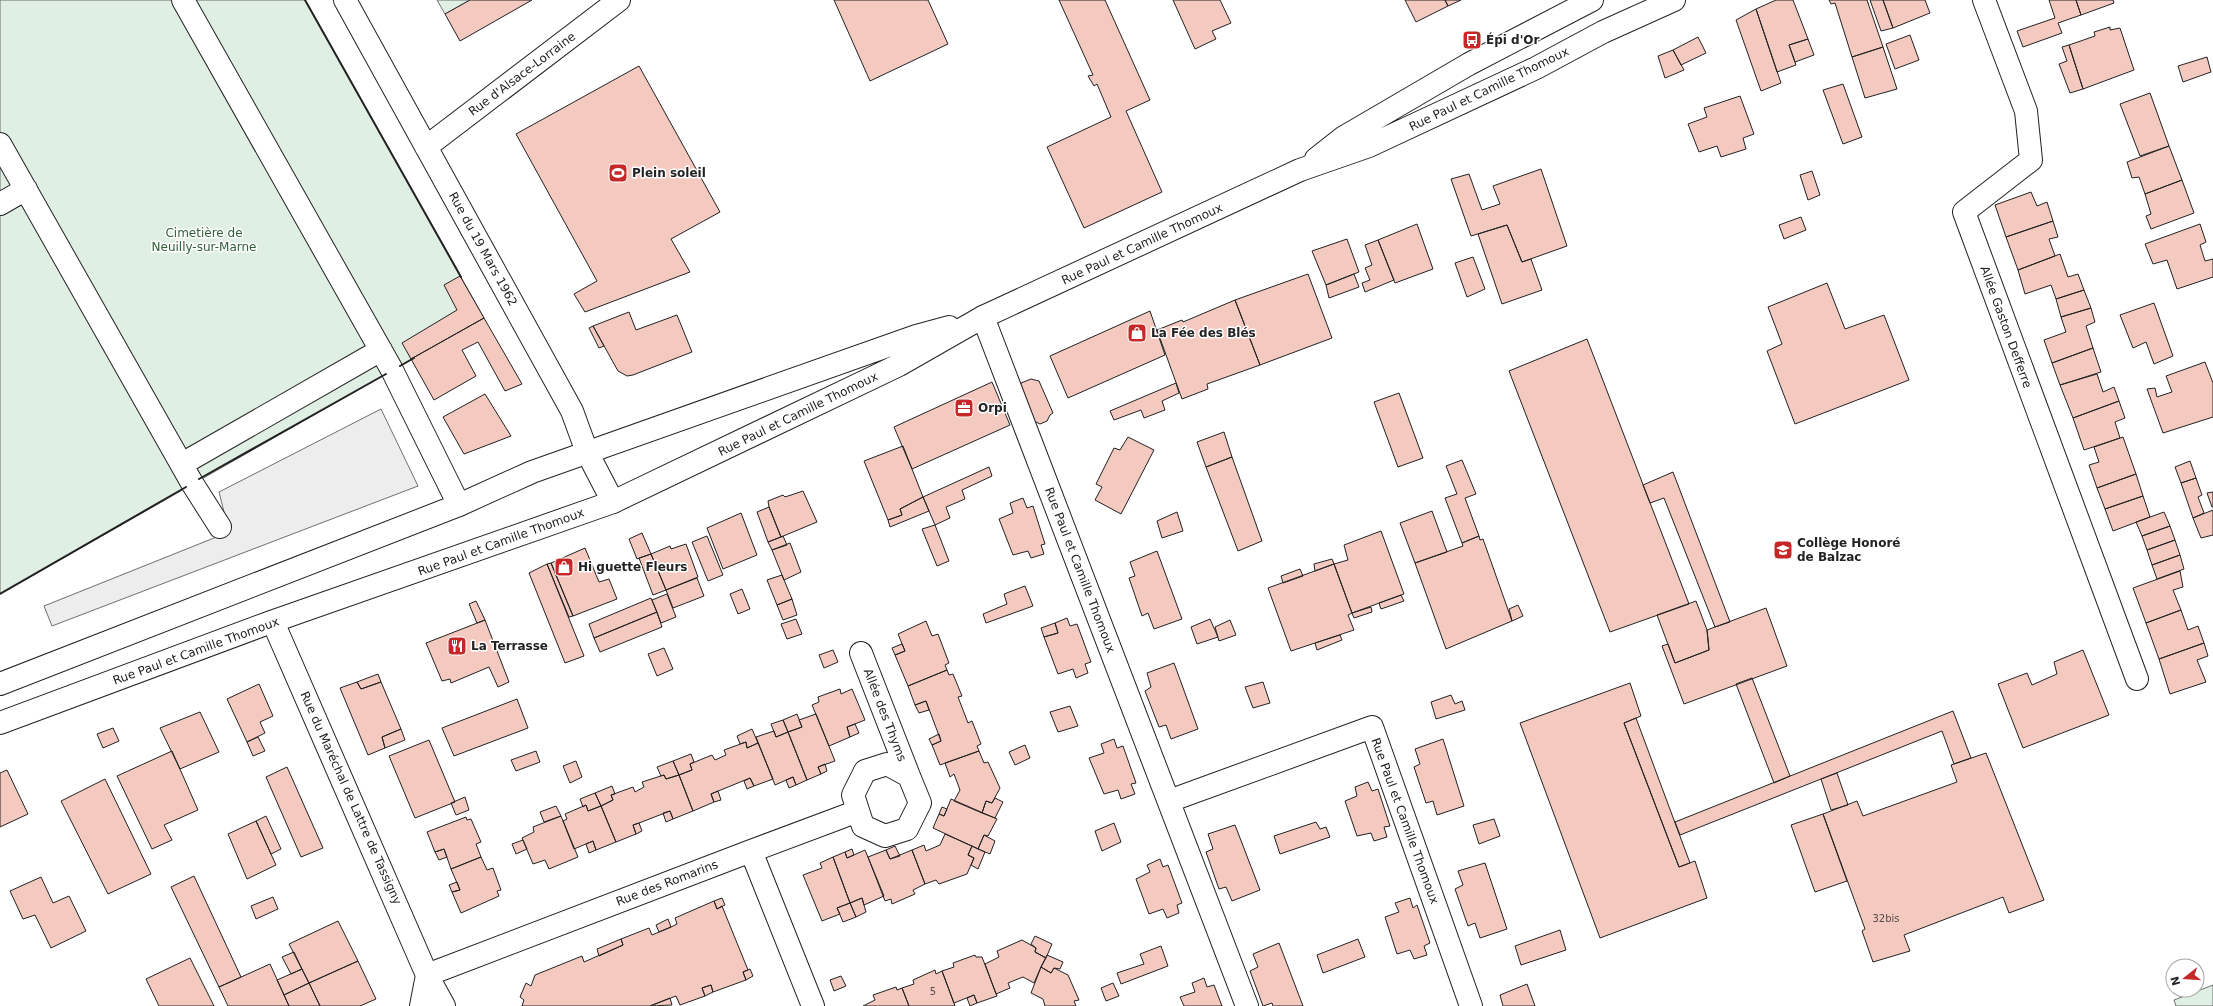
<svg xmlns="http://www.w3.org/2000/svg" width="2213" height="1006" font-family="'DejaVu Sans',sans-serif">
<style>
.green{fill:#e0efe3;stroke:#6f6f6f}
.parking{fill:#ededed;stroke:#6f6f6f}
.building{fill:#f3c9c0;stroke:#222}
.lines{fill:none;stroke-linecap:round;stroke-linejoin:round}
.minor-casing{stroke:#222;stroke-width:24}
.major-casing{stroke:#222;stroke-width:24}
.minor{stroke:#fff;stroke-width:22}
.major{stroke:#fff;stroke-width:22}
.wall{stroke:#222;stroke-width:2}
.labels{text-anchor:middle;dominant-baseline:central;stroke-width:3;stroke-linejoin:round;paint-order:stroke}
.number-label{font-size:10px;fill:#564c4a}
.poi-label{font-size:12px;font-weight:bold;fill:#222;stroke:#fff;text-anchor:start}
.street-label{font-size:12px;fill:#222;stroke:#fff}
.park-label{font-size:12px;fill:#2f5e38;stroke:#fff}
</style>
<rect width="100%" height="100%" fill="#fff"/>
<path class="green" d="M0,0H305L484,318L0,594Z
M437,0H470L445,14Z
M2213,985V1006H2176L2174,1000Z"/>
<path class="parking" d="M381,409L418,486L52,626L44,606L229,532L219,492Z"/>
<path class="building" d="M470,0H532L460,41L445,14Z
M834,0H928L948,44L870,81Z
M1059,0H1105L1150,100L1126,111L1162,192L1084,228L1047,147L1111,117L1097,84L1094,86L1088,76L1093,75Z
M1173,0H1220L1231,23L1212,31L1216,39L1195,49Z
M1405,0H1445L1448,6L1416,22Z
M1445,0H1461L1448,6Z
M1776,0H1793L1808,39L1789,45L1796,65L1777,72L1756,9Z
M1829,0H1867L1883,47L1852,57L1835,3L1831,4Z
M1870,0H1883L1893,28L1881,31Z
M1883,0H1925L1930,13L1893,28Z
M2049,0H2076L2081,15L2058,23L2062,33L2023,47L2017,31L2055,18Z
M2076,0H2113L2114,3L2081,15Z
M1756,9L1781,83L1761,91L1736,20Z
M2110,27V30L2120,28L2134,70L2083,89L2069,45L2095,36L2094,32Z
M1910,35L1919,60L1895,69L1886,44Z
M1698,37L1706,53L1681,65L1673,50Z
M1808,39L1814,55L1795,62L1789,45Z
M2069,45L2083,89L2070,93L2059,64L2067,61L2062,47Z
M1883,47L1897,89L1865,98L1852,57Z
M1673,50L1684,70L1665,78L1658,56Z
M2207,57L2211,72L2183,82L2178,66Z
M639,66L720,212L671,239L690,272L585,312L574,294L597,281L516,134Z
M1843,84L1862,137L1843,144L1823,90Z
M2150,93L2169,146L2140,156L2120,104Z
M1740,96L1754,134L1743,138L1746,149L1721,157L1717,146L1699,152L1688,124L1707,117L1704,108Z
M2169,146L2182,180L2145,194L2139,177L2132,178L2127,162Z
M1541,169L1567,246L1522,262L1507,225L1471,236L1451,179L1469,174L1482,210L1500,204L1493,186Z
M1812,171L1820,195L1808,200L1800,175Z
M2182,180L2194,213L2151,229L2146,216L2151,214L2145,194Z
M2031,192L2037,206L2047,202L2053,221L2006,237L1995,205Z
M1801,217L1806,230L1784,239L1779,225Z
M2053,221L2058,237L2049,239L2055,256L2018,270L2006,237Z
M1417,224L1433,269L1395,283L1378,240Z
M2200,224L2206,242L2200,245L2205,261L2213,259V277L2177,289L2167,260L2153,264L2145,244Z
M1507,225L1522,262L1531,259L1542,290L1502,304L1478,234Z
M1347,239L1359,272L1326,285L1312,251Z
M1378,240L1394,280L1365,292L1362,283L1370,280L1365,268L1372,265L1365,245Z
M2060,254L2068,277L2078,274L2084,290L2056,299L2051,285L2025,294L2018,270Z
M1473,257L1485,289L1467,297L1455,263Z
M1308,274L1332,338L1260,365L1235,300Z
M1354,274L1359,287L1329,298L1326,285Z
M460,276L484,318L411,359L402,343L457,310L444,285Z
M1827,283L1845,329L1884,315L1909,380L1795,424L1767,351L1782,344L1768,307Z
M2084,290L2091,308L2061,317L2056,299Z
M1235,300L1260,365L1207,384L1208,389L1182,399L1157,330L1182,320L1183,322Z
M2154,303L2173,356L2154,364L2146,342L2133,348L2120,315Z
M2091,308L2095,322L2086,326L2093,348L2052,363L2044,340L2066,332L2061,317Z
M1150,311L1165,355L1068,398L1050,356Z
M629,312L636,330L677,315L692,352L633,375L627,376L618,371L593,326Z
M484,318L522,384L505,391L478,342L462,350L476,376L434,400L411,359Z
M593,326L604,346L599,348L589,328Z
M1587,339L1689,604L1610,632L1509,371Z
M2093,348L2101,372L2060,385L2052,363Z
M2205,362L2213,383V417L2163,433L2147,389L2155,388L2157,397L2172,392L2166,376Z
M2097,374L2103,392L2114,387L2119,401L2073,418L2060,385Z
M1031,379L1039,381L1053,413L1050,415L1047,421L1040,424L1034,421L1018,392L1021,383Z
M992,382L1010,425L912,469L894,427Z
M1176,383L1179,393L1162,401L1165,410L1144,418L1141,410L1114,420L1110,411Z
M1399,393L1423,458L1398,467L1374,402Z
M485,394L511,436L464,454L443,417Z
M2119,401L2125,418L2115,422L2120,438L2084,450L2073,418Z
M1224,432L1232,457L1206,467L1197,442Z
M1128,437L1154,450L1121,514L1095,500L1102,487L1096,484L1114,448L1120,450Z
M2123,437L2136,474L2097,488L2089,465L2099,462L2094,447Z
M903,446L923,497L900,509L902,515L888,520L864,461Z
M1232,457L1262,541L1238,551L1206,467Z
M1462,460L1476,494L1465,498L1479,536L1462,543L1445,498L1457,494L1446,466Z
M2190,461L2196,478L2181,483L2175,467Z
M989,467L992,476L962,490L965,499L946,507L950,518L935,525L923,497Z
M1673,472L1730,622L1715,627L1664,498L1650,503L1643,485Z
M2136,474L2143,496L2105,509L2097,488Z
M2196,478L2202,495L2198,497L2204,513L2193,518L2181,483Z
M803,491L817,522L781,537L769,507L768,501L783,495L785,497Z
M2213,492V507H2212L2207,493Z
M2143,496L2150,517L2113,531L2105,509Z
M923,497L929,511L890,527L888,520L902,515L900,509Z
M1023,498L1027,508L1033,506L1045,544L1041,545L1044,554L1031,558L1028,551L1013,555L999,519L1013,513L1010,503Z
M769,507L781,537L768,542L757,512Z
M2213,510V535L2201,538L2193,518Z
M1432,511L1447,552L1415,563L1400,523Z
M1177,512L1183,531L1162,538L1157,521Z
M2164,512L2170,526L2142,536L2136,522Z
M741,513L757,555L723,569L707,528Z
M935,525L949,561L937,566L922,529Z
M2170,526L2175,540L2147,550L2142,536Z
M1381,531L1404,594L1352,613L1334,564L1348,560L1344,545Z
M642,533L651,554L637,559L629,539Z
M707,536L723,575L708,581L692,542Z
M783,536L787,545L772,550L768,542Z
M1479,536L1480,540L1483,539L1512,621L1446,649L1415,563L1463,546L1462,543Z
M2175,540L2180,555L2152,565L2147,550Z
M790,543L801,572L784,580L772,550Z
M686,544L698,577L666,590L651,554L670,546L671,549Z
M585,548L599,582L609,579L617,599L573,616L551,563Z
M1157,551L1182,619L1154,629L1148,613L1142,616L1129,578L1135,576L1130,562Z
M651,554L666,590L653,595L639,558Z
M2180,555L2184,569L2157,579L2152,565Z
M1332,559L1334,564L1315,571L1314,564Z
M551,563L573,616L569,617L547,564Z
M547,564L584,656L565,663L529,573Z
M1334,564L1352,613L1348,615L1354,630L1291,651L1268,588Z
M1300,569L1303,576L1283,583L1281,576Z
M2180,571L2183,587L2173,590L2181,610L2146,623L2133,588Z
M782,575L792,599L777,605L767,580Z
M697,578L704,596L673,608L666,590Z
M1025,586L1033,606L986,623L983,614L1007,604L1004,594Z
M742,589L750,609L738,614L730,594Z
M667,594L676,617L661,623L652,600Z
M1401,595L1404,601L1381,609L1379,603Z
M651,598L657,612L594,638L589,624Z
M792,599L797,615L783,620L777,605Z
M476,601L485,620L477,623L469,604Z
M1696,601L1707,630L1709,650L1675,663L1657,615Z
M1518,605L1523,616L1512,621L1509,609Z
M1371,607L1372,612L1354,618L1352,613Z
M1766,608L1787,666L1684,704L1662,646L1668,644L1675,663L1709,650L1707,630Z
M2181,610L2188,630L2198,626L2204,643L2159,659L2146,623Z
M657,612L662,627L600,652L594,638Z
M1067,618L1070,626L1077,624L1091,662L1085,664L1088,673L1076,678L1073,669L1058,674L1044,637L1058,633L1055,623Z
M796,619L802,634L787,639L781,624Z
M1210,619L1218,637L1197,644L1191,627Z
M485,620L509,682L498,687L489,667L451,683L450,679L442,681L426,643Z
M1230,620L1236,635L1219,641L1215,627Z
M926,621L932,636L938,634L949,663L945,665L947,670L908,686L895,655L905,651L898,634Z
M1055,623L1058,633L1044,637L1041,628Z
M1340,635L1342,640L1317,650L1315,643Z
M2204,643L2208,656L2197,660L2206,682L2170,694L2159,659Z
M902,644L905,651L895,655L892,648Z
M664,648L673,669L657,676L648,654Z
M833,650L838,662L824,668L819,655Z
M2083,650L2109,715L2023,748L1998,684L2027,673L2032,685L2057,674L2054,662Z
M1174,663L1198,729L1171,739L1166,725L1159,727L1145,691L1151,687L1147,673Z
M947,670L949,675L953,674L962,696L958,697L968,723L972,721L981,744L977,746L979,751L940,765L932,745L941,741L926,701L915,705L908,686Z
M378,674L381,682L361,689L357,682Z
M1752,678L1790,776L1774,783L1736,684Z
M357,682L361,689L381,682L401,729L382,737L385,748L368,755L340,688Z
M1263,682L1270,703L1253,708L1245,687Z
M1630,683L1641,716L1624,723L1679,867L1695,861L1707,898L1600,938L1520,723Z
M259,684L273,716L260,722L265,733L247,742L227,699Z
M840,689L841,694L852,689L865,720L847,727L850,737L829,746L812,705L819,702L818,697Z
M1451,695L1455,704L1462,701L1465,710L1436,719L1431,702Z
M517,699L528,728L454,756L442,728Z
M926,701L929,710L919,713L915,705Z
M1070,706L1078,726L1058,732L1050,712Z
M1953,711L1971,758L1954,764L1942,731L1680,835L1675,822Z
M200,712L219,752L180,769L160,728Z
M797,714L802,727L788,732L783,720Z
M816,714L835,761L818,767L821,774L807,780L788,732L802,727L799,720Z
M1636,718L1690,863L1679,867L1624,723Z
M783,720L788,732L776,737L771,724Z
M855,724L859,733L850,737L847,727Z
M113,728L119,741L103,748L97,734Z
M401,729L405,740L385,748L382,737Z
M752,729L758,743L747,748L746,742L740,744L737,736Z
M774,731L776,737L788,732L807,780L796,785L793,777L775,785L756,737Z
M939,734L941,741L932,745L929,739Z
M258,737L265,751L253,756L247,742Z
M1114,739L1117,748L1123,746L1136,783L1131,784L1135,794L1121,799L1118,790L1104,794L1089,758L1104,753L1101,744Z
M1443,739L1464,806L1437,815L1433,801L1426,803L1414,767L1420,764L1415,749Z
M429,740L455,802L415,818L389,756Z
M746,742L747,748L758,743L773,779L754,786L750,778L711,794L714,802L693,811L679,775L692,770L690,764L712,755L715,760L726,755L724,750Z
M1025,745L1030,758L1015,765L1009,752Z
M172,751L198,810L164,825L172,840L152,849L117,776Z
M536,751L540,762L516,771L511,760Z
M979,751L984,763L988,762L1000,788L992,803L986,801L982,813L954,801L960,790L954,774L950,777L945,763Z
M1986,753L2044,900L2009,913L2003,897L1904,935L1910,951L1873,962L1862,931L1865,929L1823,814L1857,801L1863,816L1957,782L1951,765Z
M691,754L694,762L690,764L692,770L679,775L673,761Z
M576,761L582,777L570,783L563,766Z
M673,761L679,775L666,779L664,775L661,776L657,767Z
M825,764L827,771L821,774L818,767Z
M287,767L323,848L301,857L266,777Z
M7,770L28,814L0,827V773Z
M1837,773L1848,805L1831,810L1821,779Z
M664,775L666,779L679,775L693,811L673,819L670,811L639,823L633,825L636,834L616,842L601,806L613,800L611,795L633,787L635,792L644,787L642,782Z
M793,777L796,785L789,788L786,780Z
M750,778L754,786L747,789L744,781Z
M105,779L151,874L108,894L61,801Z
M1368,782L1372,791L1378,789L1390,826L1384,827L1387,837L1374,841L1371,833L1357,836L1345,801L1357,796L1355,787Z
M612,786L615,794L611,795L613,800L601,806L595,793Z
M718,791L721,800L714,802L711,794Z
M595,793L601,806L588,811L586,805L583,807L580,799Z
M465,797L469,810L456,815L451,803Z
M995,798L1003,802L995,818L982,813L986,801L992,803Z
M951,799L997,819L988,836L984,835L978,849L933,828L939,814L944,816Z
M586,805L588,811L601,806L616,842L596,850L593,841L574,849L563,821L567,819L565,814Z
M556,806L561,816L544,822L540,812Z
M942,807L947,809L944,816L939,814Z
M670,811L673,819L666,822L663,813Z
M1823,814L1847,881L1815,892L1791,825Z
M266,816L281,849L271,854L256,821Z
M561,816L578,857L549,869L545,860L533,864L522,838L534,832L533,827Z
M466,817L467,820L471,819L481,842L476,844L481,857L451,869L444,849L435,852L427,832Z
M1494,819L1500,836L1479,844L1473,825Z
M256,821L276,865L247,879L228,834Z
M1316,822L1320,829L1326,827L1330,837L1280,854L1274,836Z
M639,823L642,831L636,834L633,825Z
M1114,823L1121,842L1102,851L1095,831Z
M1235,825L1260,890L1232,901L1226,887L1219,889L1206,852L1213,849L1208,834Z
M945,834L972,846L968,855L974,858L967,874L939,884L936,880L925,884L912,850L924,845L926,851L940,845Z
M984,835L995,841L990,854L978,849Z
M523,840L527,849L516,854L512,844Z
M593,841L596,850L589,853L586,844Z
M895,846L900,856L890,859L886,850Z
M972,846L985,852L978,869L971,865L974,858L968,855Z
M444,849L447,857L439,860L435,852Z
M852,849L854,855L847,858L845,852Z
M865,850L884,896L864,905L862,898L850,903L833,857L845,852L847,858Z
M886,850L890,859L912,850L925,884L913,890L915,894L892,904L891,899L885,901L868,857Z
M481,857L487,870L493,868L501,890L497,891L499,896L461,913L452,892L460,890L451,869Z
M833,857L850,903L837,908L840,914L822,921L803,875L822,868L820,863Z
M1160,859L1163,867L1168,865L1182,903L1177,905L1179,913L1167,918L1163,909L1149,914L1136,879L1150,872L1147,865Z
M1485,863L1507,929L1480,938L1475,923L1468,926L1455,889L1463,885L1458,871Z
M194,876L241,977L219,987L171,887Z
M41,877L53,903L69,896L86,931L51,948L35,915L23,919L10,891Z
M457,882L460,890L452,892L449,885Z
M273,897L278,909L256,919L251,906Z
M722,898L725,905L717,909L714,901Z
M862,898L866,912L856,917L850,903Z
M1410,898L1413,908L1417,905L1430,943L1424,946L1427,955L1414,959L1410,950L1397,954L1385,917L1399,912L1395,903Z
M714,901L717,909L722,906L748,970L743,972L746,980L713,992L711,985L702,988L705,996L680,1005L676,996L650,1006H522L524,1000L520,997L526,983L531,986L535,975L582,956L584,962L623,945L621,939L649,928L652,935L671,927L677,924L675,918Z
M850,903L856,917L843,922L837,908Z
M668,919L671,927L659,932L656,925Z
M338,921L358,961L309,983L289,944Z
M1560,930L1566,950L1521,965L1515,946Z
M1035,936L1052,944L1046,958L1035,952L1036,948L1031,944Z
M621,939L623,945L599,956L597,949Z
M1358,939L1365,957L1323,973L1317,955Z
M1022,940L1036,948L1035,952L1046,958L1041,967L1034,983L1023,977L1008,983L1010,988L996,994L985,964L999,957L997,951Z
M1279,943L1303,1006H1273L1272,1003L1263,1006L1250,971L1258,967L1253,954Z
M1161,946L1168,966L1121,984L1117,973L1144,964L1140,954Z
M294,952L302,969L291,974L282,957Z
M975,955L976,957H982L997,996L977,1003L974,995L954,1003L942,971L954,967L953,963Z
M1047,955L1063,962L1060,969L1054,968L1051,973L1041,967Z
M190,958L214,1006H159L146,979Z
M358,961L376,999L360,1006H320L309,983Z
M270,964L289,1006H228L219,987Z
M1041,967L1051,973L1054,968L1068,975L1079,1000L1074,1001L1076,1006H1045L1043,999L1031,993Z
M302,969L309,983L284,995L277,980Z
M750,969L753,976L746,980L743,972Z
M935,970L936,974L942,971L955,1006H909L902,988L914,984L913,980Z
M841,976L846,986L834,991L830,980Z
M1204,978L1207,987L1214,985L1222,1006H1184L1180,997L1195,992L1192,983Z
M309,983L320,1006H289L284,995Z
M1113,983L1119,996L1106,1001L1101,988Z
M1527,984L1535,1006H1503L1500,995Z
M711,985L713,992L705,996L702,988Z
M896,987L897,990L902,988L909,1006H863L875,1000L873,995Z
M974,995L977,1003L970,1006L967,998Z
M670,998L672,1005L650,1006Z"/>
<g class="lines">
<defs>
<path id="minor" d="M183,0L392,370L459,505
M345,0L572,411L587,452L613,502
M1984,0L2026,111L2031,160L1964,212L2137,679
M0,144L192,483L220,527
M426,147L619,0
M0,204L26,189
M983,317L1247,1006
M182,464L381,350
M273,622L427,975L751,851L813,1006
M861,653L909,776
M887,764L909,776L920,803L907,829L885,836L863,826L853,795L865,771Z
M1169,801L1372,727L1471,1006
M751,851L858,811
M421,1006L427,975L444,1006"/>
<path id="major" d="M1316,159L1344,137L1469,64L1592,0
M0,684L459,505L532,472L916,336L949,327
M0,723L271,622L613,502L899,365L983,317L1300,170L1369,146L1536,68L1603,32L1674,0"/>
</defs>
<use href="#minor" class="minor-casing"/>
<use href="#major" class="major-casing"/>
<use href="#minor" class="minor"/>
<use href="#major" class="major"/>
<path class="wall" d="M305,0L461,277
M400,366L414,358
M199,479L386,374
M0,594L186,487"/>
</g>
<defs>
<symbol id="bus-square" viewBox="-11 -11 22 22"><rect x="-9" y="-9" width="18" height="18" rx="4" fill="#c62828" stroke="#fff"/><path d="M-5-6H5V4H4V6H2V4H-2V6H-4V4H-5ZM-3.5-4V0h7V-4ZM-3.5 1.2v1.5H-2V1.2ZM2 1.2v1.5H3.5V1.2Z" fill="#fff"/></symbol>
<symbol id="stadium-square" viewBox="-11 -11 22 22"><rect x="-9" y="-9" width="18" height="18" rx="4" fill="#c62828" stroke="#fff"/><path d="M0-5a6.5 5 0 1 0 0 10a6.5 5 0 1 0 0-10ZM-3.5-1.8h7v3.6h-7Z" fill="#fff"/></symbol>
<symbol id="shop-square" viewBox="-11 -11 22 22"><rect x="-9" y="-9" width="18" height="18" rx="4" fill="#c62828" stroke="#fff"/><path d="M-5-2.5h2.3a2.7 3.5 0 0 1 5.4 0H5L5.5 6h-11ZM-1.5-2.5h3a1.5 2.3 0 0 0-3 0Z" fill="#fff"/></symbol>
<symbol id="office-square" viewBox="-11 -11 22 22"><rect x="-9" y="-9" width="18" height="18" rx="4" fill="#c62828" stroke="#fff"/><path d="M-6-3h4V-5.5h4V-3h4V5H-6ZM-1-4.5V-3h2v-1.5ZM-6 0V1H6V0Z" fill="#fff"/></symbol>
<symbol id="school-square" viewBox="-11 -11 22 22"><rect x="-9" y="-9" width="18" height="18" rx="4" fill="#c62828" stroke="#fff"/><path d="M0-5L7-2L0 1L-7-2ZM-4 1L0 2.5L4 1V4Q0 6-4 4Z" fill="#fff"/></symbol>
<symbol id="restaurant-square" viewBox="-11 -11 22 22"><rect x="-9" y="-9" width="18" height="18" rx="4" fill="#c62828" stroke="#fff"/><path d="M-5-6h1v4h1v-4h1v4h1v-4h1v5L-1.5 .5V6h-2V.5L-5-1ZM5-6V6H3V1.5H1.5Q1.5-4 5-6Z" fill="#fff"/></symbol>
</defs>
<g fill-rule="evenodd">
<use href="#bus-square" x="1461" y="29" width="22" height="22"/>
<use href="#stadium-square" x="607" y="162" width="22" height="22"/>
<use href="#shop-square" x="1126" y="322" width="22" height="22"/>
<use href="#office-square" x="953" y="397" width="22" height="22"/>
<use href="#school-square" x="1772" y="539" width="22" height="22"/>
<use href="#shop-square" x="553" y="556" width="22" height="22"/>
<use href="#restaurant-square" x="446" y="635" width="22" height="22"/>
</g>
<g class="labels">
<g class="number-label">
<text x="1886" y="918">32bis</text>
<text x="933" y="991">5</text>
</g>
<g class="poi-label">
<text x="1486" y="40">Épi d'Or</text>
<text x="632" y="173">Plein soleil</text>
<text x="1151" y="333">La Fée des Blés</text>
<text x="978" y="408">Orpi</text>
<text x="1797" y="543">Collège Honoré<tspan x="1797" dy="14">de Balzac</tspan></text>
<text x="578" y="567">Hi guette Fleurs</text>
<text x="471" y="646">La Terrasse</text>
</g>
<g class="street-label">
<text transform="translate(522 74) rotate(-37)">Rue d'Alsace-Lorraine</text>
<text transform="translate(1489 89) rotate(-26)">Rue Paul et Camille Thomoux</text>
<text transform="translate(1142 244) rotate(-25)">Rue Paul et Camille Thomoux</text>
<text transform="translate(483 249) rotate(61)">Rue du 19 Mars 1962</text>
<text transform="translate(2006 327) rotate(70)">Allée Gaston Defferre</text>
<text transform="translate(798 414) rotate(-26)">Rue Paul et Camille Thomoux</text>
<text transform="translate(501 542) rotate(-20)">Rue Paul et Camille Thomoux</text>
<text transform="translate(1080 570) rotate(69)">Rue Paul et Camille Thomoux</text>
<text transform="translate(196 651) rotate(-20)">Rue Paul et Camille Thomoux</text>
<text transform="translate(885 715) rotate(69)">Allée des Thyms</text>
<text transform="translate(351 798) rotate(66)">Rue du Maréchal de Lattre de Tassigny</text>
<text transform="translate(1405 821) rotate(70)">Rue Paul et Camille Thomoux</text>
<text transform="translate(667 883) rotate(-21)">Rue des Romarins</text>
</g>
<g class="park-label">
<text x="204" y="233">Cimetière de<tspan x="204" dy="14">Neuilly-sur-Marne</tspan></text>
</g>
</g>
<g transform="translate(2185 978) rotate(253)"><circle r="19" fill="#ffffff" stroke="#a7a7a7"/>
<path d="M0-3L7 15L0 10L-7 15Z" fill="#c62828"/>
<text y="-6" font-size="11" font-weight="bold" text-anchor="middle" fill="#222222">N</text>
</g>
</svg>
